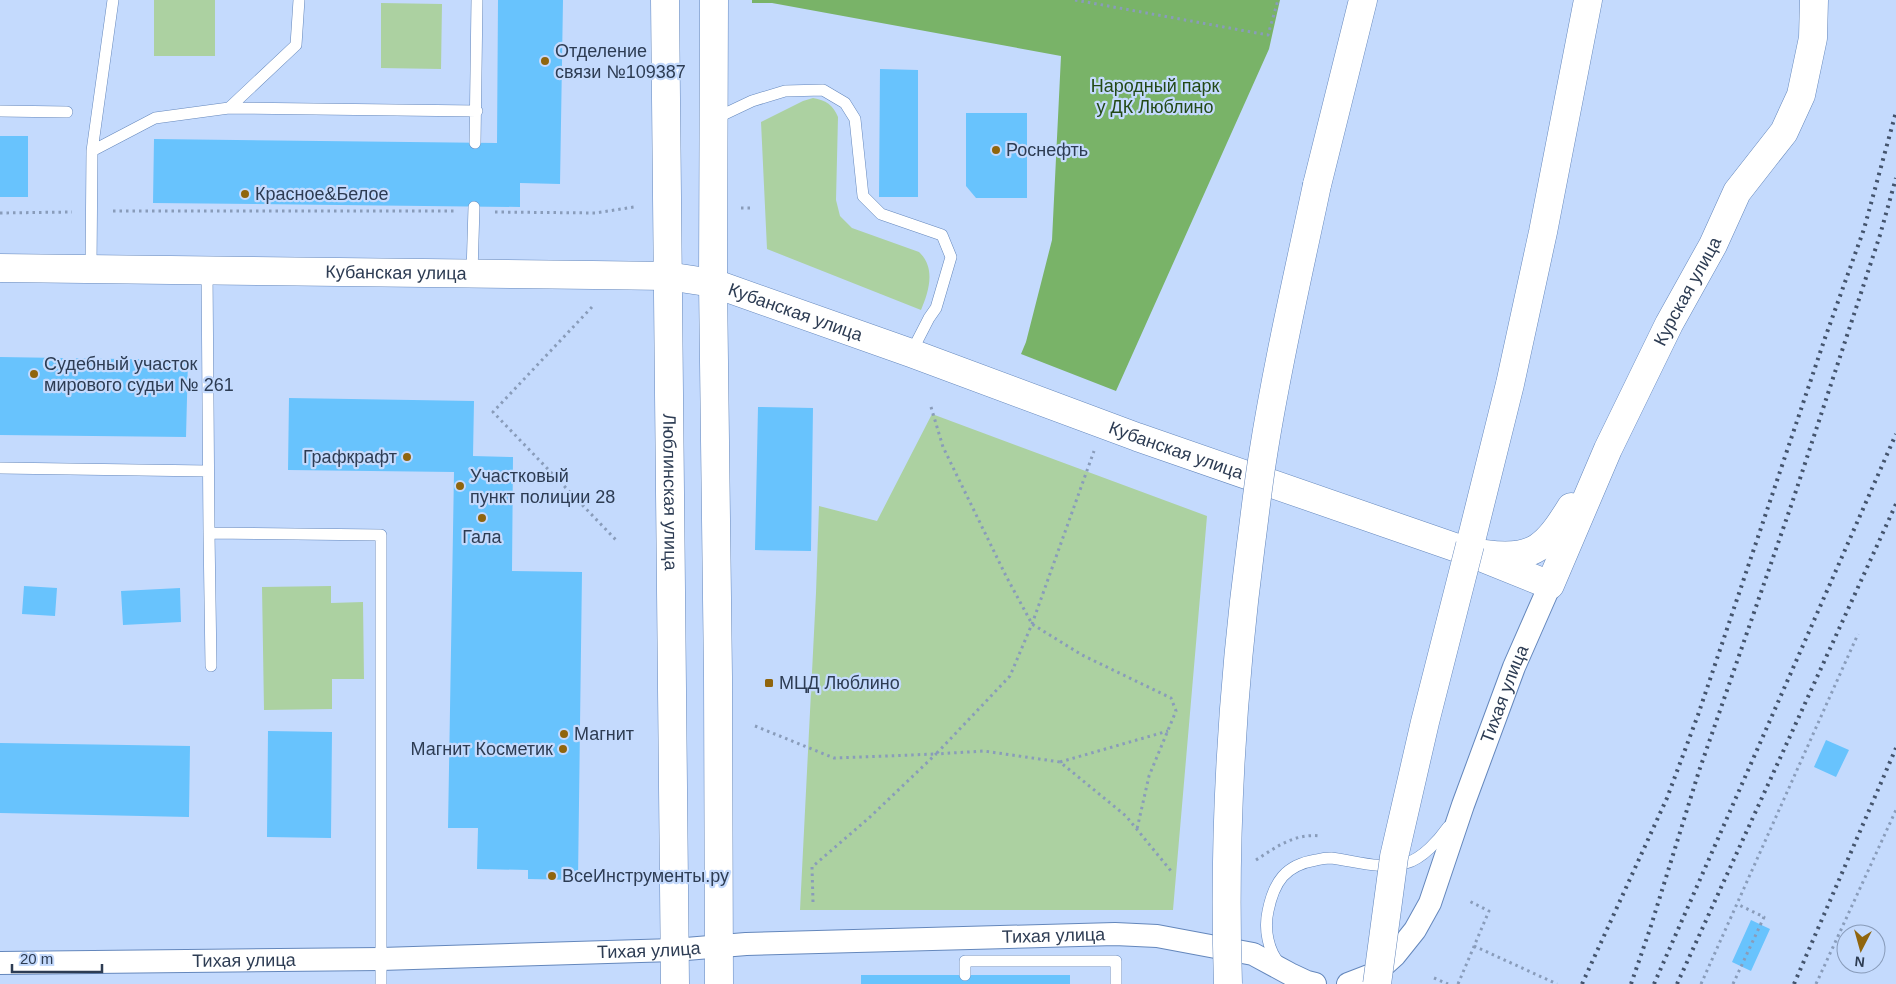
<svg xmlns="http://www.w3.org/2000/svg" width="1896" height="984" font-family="Arial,sans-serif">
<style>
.green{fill:#acd1a1}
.forest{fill:#79b368}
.building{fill:#68c3fd}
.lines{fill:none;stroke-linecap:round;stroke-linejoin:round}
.lane-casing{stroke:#6487bc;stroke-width:12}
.street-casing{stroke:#6487bc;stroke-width:24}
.secondary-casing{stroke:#6487bc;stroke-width:29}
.primary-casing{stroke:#6487bc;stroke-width:29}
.path{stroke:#899cba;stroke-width:3;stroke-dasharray:2.5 4;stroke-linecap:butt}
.lane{stroke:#fff;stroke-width:11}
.street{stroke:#fff;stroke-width:22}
.secondary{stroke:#fff;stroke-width:28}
.primary{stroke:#fff;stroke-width:28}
.rail{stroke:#44546d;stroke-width:4;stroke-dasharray:2.5 5;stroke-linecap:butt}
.secondary-bridge-casing{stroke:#6487bc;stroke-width:29;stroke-linecap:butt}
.secondary-bridge{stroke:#fff;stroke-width:28}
.poi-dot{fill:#90650d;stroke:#c4dafd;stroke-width:2}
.labels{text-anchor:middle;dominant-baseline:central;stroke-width:4.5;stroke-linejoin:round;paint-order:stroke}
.poi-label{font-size:18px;fill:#2d3c53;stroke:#c4dafd;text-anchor:start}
.park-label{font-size:18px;fill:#234916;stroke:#c4dafd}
.street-label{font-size:18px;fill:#2d3c53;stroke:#c4dafd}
</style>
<rect width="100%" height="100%" fill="#c4dafd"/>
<path class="green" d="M154,0H215V56H154Z
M381,3L442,4L441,69L381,68Z
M813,98C826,100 833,105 838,117L836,200L840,216L852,228L919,252C936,268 929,291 921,310L767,249L761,122L803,101Z
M932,414L1207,516L1173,910H800L816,593L819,506L877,521Z
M331,586V603L363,602L364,679H332V709L264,710L262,587Z"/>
<path class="forest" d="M752,0H1280L1269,49L1116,391L1021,354L1026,342L1052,240L1061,56L772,3H752Z"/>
<path class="building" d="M498,0H563L560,184L520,183V207L153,203L154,139L497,143Z
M880,69L918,70V197H879Z
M966,113H1027V198H976L966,186Z
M0,136H28V197H0Z
M0,357L188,360L186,437L0,435Z
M289,398L474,401L473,456L513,457L512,571L582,572L578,880L528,879V870L477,869L478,828H448L454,472L288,470Z
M758,407L813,408L811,551L755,550Z
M24,586L57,588L55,616L22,614Z
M180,588L181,622L123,625L121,591Z
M268,731L332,732L331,838L267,837Z
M1826,740L1849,750L1836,777L1814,767Z
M0,743L190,746L189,817L0,813Z
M1751,920L1770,929L1751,971L1732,962Z
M861,975H1070V984H861Z"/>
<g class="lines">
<defs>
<path id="lane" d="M229,108L477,111
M0,111L67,112
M714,119L752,101L785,91L823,90L845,103L855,119L863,196L881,214L942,235L951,257L936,308L929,318L911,353
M475,143L477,0
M92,151L155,118L229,108L296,45L299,0
M91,267L92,151L113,0
M207,270L209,533L211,666
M472,273L474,207
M0,468L208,471
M209,533L381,535V984
M1280,964C1268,951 1264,929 1268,911C1274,882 1285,865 1316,860C1320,859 1326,858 1331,858C1356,861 1380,870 1406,863C1422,859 1439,840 1448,827
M965,975V961H1116V984"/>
<g id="street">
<path id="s1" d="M0,963L381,959L674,950L746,944L1115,934L1157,936L1253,954L1290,974L1307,982L1315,984"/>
<path id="s2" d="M1348,984L1374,974L1395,955L1415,930L1430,903L1463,805L1514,667L1550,585"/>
</g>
<g id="secondary">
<path d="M1317,185L1363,0"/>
<path id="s3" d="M0,268L593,275L667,276L713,283L911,353L1137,437L1463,550L1550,585L1608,449L1669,324L1713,245L1737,192L1784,132L1801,95L1813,38L1814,0"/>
<path d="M1470,545L1510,384L1543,232L1588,0"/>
<path d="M1486,554C1534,561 1547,546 1571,507"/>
</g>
<g id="primary">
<path id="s4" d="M665,0L675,984"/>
<path d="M714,0L713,283L718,677L719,984"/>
</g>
</defs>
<use href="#lane" class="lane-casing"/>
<use href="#street" class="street-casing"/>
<use href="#secondary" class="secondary-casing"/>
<use href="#primary" class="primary-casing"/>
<path class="path" d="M1075,0L1268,35L1278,0
M741,208H753
M113,211H454
M495,212L595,213L634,207
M0,213L72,212
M592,307L493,412L616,540
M931,407L943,447L1006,576L1032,624L1082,655L1171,698L1176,711L1149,776L1137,829
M755,726L834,758L936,754L1010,676L1032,624L1094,451
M1060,762L1168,731
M1256,860C1276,847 1295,833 1320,836
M813,902L812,867L870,817L936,754L984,751L1060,762L1126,816L1171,871
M1474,946L1557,984
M1434,978L1448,984
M1458,984L1489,911L1467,900
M1701,984L1858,634
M1733,984L1764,917L1737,904
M1816,984L1896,810"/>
<use href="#lane" class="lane"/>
<use href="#street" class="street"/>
<use href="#secondary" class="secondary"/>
<use href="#primary" class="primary"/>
<path class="rail" d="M1582,984L1667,798L1698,715L1825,338L1864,229L1896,112
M1631,984L1650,929L1699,771L1792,503L1880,235L1896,178
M1654,984L1896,434
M1677,984L1896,504
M1794,984L1896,748"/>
<defs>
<path id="secondary-bridge" d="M1228,984C1223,837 1232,689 1251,544C1255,514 1258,485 1263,455C1277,365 1298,275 1317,185
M1377,984L1394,857L1425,722L1470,545"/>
</defs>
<use href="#secondary-bridge" class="secondary-bridge-casing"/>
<use href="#secondary-bridge" class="secondary-bridge"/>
</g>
<g class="poi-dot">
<circle cx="545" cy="61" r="5"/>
<circle cx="996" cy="150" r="5"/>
<circle cx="245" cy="194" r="5"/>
<circle cx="34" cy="374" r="5"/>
<circle cx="407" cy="457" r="5"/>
<circle cx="460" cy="486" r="5"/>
<circle cx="482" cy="518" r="5"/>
<rect x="764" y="678" width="10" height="10" rx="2.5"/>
<circle cx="564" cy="734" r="5"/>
<circle cx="563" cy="749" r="5"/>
<circle cx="552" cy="876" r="5"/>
</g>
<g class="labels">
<g class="poi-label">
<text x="555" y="51">Отделение<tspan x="555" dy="21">связи №109387</tspan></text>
<text x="1006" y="150">Роснефть</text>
<text x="255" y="194">Красное&amp;Белое</text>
<text x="44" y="364">Судебный участок<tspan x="44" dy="21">мирового судьи № 261</tspan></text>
<text x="397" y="457" text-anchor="end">Графкрафт</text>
<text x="470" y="476">Участковый<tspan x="470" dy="21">пункт полиции 28</tspan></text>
<text x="482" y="537" text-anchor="middle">Гала</text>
<text x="779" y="683">МЦД Люблино</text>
<text x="574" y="734">Магнит</text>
<text x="553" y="749" text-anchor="end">Магнит Косметик</text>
<text x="562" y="876">ВсеИнструменты.ру</text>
</g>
<g class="park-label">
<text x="1155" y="86">Народный парк<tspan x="1155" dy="21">у ДК Люблино</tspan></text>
</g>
<g class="street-label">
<text stroke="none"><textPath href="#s3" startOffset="396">Кубанская улица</textPath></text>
<text stroke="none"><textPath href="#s3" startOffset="1928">Курская улица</textPath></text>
<text stroke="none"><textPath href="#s3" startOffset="801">Кубанская улица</textPath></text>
<text stroke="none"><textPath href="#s3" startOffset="1206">Кубанская улица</textPath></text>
<text stroke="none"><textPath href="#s4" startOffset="492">Люблинская улица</textPath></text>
<text stroke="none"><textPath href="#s2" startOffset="341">Тихая улица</textPath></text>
<text stroke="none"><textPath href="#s1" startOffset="1054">Тихая улица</textPath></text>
<text stroke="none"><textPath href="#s1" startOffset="649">Тихая улица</textPath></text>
<text stroke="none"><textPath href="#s1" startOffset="244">Тихая улица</textPath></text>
</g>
</g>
<g transform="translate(1861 949) rotate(186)"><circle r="24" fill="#c4dafd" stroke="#889bb9"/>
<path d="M0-4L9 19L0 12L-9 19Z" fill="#90650d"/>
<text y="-8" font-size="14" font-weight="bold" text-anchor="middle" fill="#2d3c53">N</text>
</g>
<path d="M12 964v8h90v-8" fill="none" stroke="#2d3c53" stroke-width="2.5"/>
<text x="20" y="964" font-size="15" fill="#2d3c53" stroke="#c4dafd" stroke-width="4" paint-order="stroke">20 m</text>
</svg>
